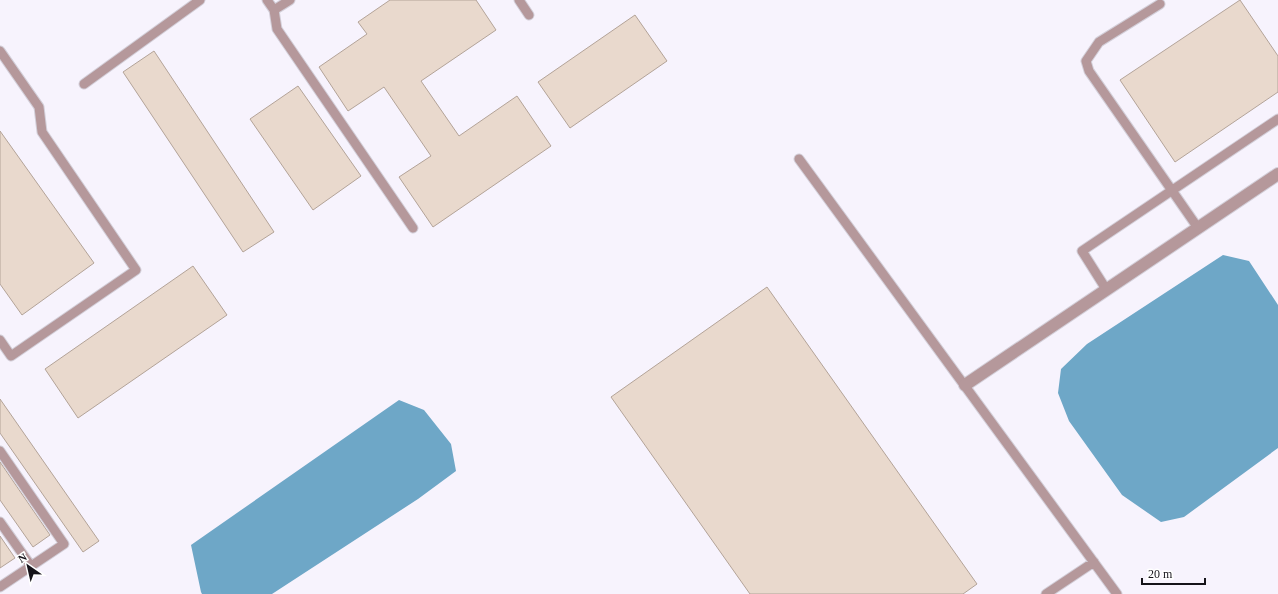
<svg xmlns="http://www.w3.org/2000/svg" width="1278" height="594" font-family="'Times New Roman',serif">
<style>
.water{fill:#6ea7c7}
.building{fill:#e9d9cd;stroke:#b3a398}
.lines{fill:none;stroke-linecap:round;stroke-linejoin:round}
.lane-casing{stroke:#d3cfd9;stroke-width:11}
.street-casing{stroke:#d3cfd9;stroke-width:14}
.lane{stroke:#b5989b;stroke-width:9}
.street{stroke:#b5989b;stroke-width:12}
</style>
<rect width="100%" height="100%" fill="#f7f3fd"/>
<path class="water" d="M1223,255L1249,261L1278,305V448L1184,517L1161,522L1122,495L1069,421L1058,393L1061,369L1087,344Z
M399,400L424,410L451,444L456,471L418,499L272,594H202L201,592L191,545Z"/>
<path class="building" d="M390,0H476L496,30L421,81L459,136L517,96L551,146L433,227L399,177L431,156L384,87L348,111L319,67L367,34L358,22Z
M1240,0L1278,56V92L1175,162L1120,80Z
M635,15L667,61L570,128L538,82Z
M154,51L274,232L243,252L123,72Z
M298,86L361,176L313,210L250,119Z
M0,131L94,263L22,315L0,284Z
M193,266L227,315L78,418L45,369Z
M767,287L977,584L963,594H750L611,397Z
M0,399L99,541L83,552L0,433Z
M0,462L50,535L33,547L0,500Z
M0,536L15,558L0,568Z"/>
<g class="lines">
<defs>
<path id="lane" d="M267,0L274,10L290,0
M519,0L529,15
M1160,4L1099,42L1086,61L1089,71L1198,228
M274,10L277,29L413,228
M0,51L39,107L42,132L136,270L11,356L0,340
M84,84L200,0
M799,159L1117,594
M1106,289L1082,251L1278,119
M0,451L64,544L0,587
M0,522L31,566
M1046,594L1094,562"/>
<path id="street" d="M965,385L1278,174"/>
</defs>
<use href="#lane" class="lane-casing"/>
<use href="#street" class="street-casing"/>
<use href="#lane" class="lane"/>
<use href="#street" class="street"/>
</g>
<g transform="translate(28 566) rotate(326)" stroke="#ffffff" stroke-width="3" paint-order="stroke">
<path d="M0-3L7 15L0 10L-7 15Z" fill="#151319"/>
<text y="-6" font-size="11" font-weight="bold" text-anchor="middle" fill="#151319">N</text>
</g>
<path d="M1142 578v6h63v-6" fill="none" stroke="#151319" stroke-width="2"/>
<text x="1148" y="578" font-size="12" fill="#151319" stroke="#ffffff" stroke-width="3" paint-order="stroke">20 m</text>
</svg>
